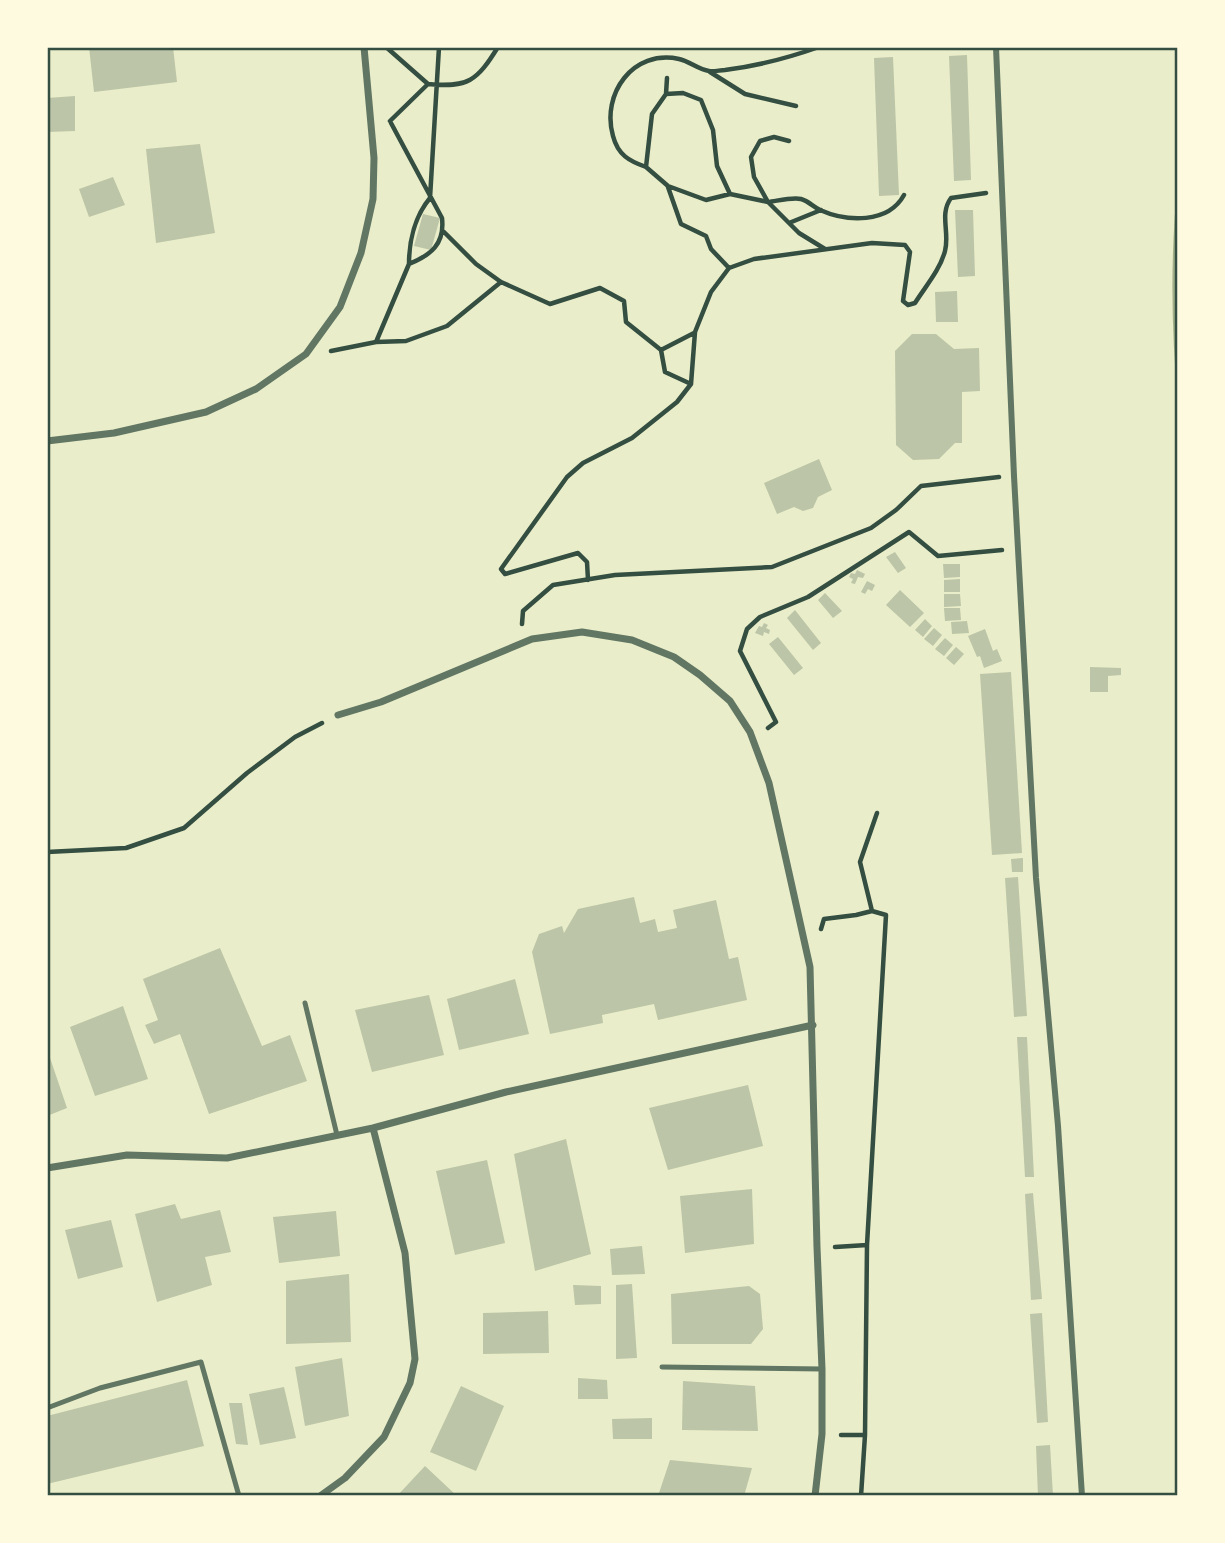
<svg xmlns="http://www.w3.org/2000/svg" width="1225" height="1543" font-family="Quicksand,sans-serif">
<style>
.water{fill:#a3b18a}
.building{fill:#bcc5a7}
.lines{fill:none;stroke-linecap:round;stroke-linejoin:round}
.path{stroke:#344e41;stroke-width:4.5}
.service{stroke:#617663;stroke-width:5}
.pedestrian{stroke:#617663;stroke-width:6}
.minor{stroke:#617663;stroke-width:7}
.neatline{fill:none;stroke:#344e41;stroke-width:2.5}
</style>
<rect width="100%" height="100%" fill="#e9edc9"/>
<path class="water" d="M1178,180V403C1171,328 1170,255 1178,180Z"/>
<path class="building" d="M89,47H173L177,82L94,92Z
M967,55L971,180L954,181L949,56Z
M893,57L899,195L879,196L874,58Z
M75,96V131L47,132V98Z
M200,144L215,233L156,243L146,149Z
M113,177L125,205L89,217L79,189Z
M955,210H973L975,276L958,277Z
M423,214L440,218L431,250L414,246Z
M957,291L958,322H936L935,292Z
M912,334H936L954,349L979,348L980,391L962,392V443H955L939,459L913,460L896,445L895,351Z
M819,459L832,490L818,497L813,508L803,511L794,507L777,514L764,483Z
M895,552L906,568L898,573L886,557Z
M943,564H960V577L944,578Z
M857,570L865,574L863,578L858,577L855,584L851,583L853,579L849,577L851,573L855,574Z
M960,579V592H944V580Z
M867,581L875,585L872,591L868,589L865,594L861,592Z
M900,590L924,613L910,627L886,605Z
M825,593L842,611L833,618L818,600Z
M944,594H960L961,606L944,607Z
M944,608H960L961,620L945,621Z
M795,610L821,643L813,650L787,618Z
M925,619L932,626L923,637L915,630Z
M967,621L969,633L952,634L951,622Z
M764,623L768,625L766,628L770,630L769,634L764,632L763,636L755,633L759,626L762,627Z
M934,628L942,635L933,646L924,639Z
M985,629L993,651L997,649L1002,661L984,668L980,656L977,657L968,636Z
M778,637L803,668L794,675L769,644Z
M945,638L953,645L944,656L935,649Z
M956,647L964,654L954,665L946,658Z
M1090,667L1121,668V675L1108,676V692H1090Z
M1011,672L1022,853L992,855L980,674Z
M1023,858V872H1012L1011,859Z
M1018,877L1027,1016L1014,1017L1005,878Z
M634,897L640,923L655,919L658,932L677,928L673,910L716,900L729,959L738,957L747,1000L658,1020L654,1004L602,1015L603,1023L550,1034L532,952L539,934L562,926L564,933L578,909Z
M220,948L262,1046L290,1035L307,1081L209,1114L180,1034L154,1044L145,1025L158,1020L143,979Z
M515,979L529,1034L459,1050L447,999Z
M429,995L444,1055L372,1072L355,1010Z
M123,1006L148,1079L95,1096L70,1027Z
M1017,1037H1027L1034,1177H1025Z
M47,1049L67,1108L47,1116Z
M748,1085L763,1146L668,1170L649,1108Z
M566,1139L591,1254L535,1271L514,1154Z
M487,1160L505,1243L455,1255L436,1171Z
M752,1189L754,1244L685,1253L680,1196Z
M1033,1193L1042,1299L1031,1300L1025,1194Z
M175,1204L181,1219L220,1210L231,1252L205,1257L212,1285L157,1302L135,1214Z
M336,1211L340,1256L279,1263L273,1217Z
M111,1220L123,1267L78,1279L65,1230Z
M642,1246L645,1274L612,1275L610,1249Z
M349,1274L351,1342L286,1344V1281Z
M632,1284L637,1358L616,1359V1285Z
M573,1285L601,1286V1304L575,1305Z
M749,1286L760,1294L763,1329L751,1344H672L671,1294Z
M548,1311L549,1353L483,1354V1313Z
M1042,1313L1048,1422L1037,1423L1030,1314Z
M342,1358L349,1416L305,1426L295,1367Z
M578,1378L607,1380L608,1399H578Z
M187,1380L204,1446L47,1484V1416Z
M683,1381L755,1386L758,1431L682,1430Z
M461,1386L504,1406L476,1471L430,1452Z
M284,1387L296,1438L260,1445L249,1394Z
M229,1403H242L248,1445L236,1444Z
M652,1418V1439H613L612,1419Z
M1050,1445L1053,1496H1038L1036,1446Z
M670,1460L752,1468L744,1496H658Z
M425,1466L457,1496H397Z"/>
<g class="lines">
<path class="path" d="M386,47L428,84
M710,72L745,94L796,106
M666,94L667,78
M390,121L428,84C468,88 477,81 498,47
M789,141L774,137L760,141L751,157L754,177L768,202C777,201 792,197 801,199C808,201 814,207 820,210C847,222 888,224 904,195
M646,167C629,161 618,155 613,136C601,94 633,49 679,59C689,61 699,70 709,71C714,72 720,70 725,70C757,66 788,58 819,47
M668,187L681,224L706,236L711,249L729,268
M730,194L717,166L713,130L701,100L683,93L666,94L652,114L646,167L668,186L706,200L730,194L768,202L799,233L825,249
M789,223L821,210
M444,232L476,264L501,282L550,304L600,288L624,301L626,322L661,350L665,372L691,384
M409,264C409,241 415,216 430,198L439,47
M376,342L406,341L447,326L501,282
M661,350L694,333
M331,351L376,342L409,264C431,255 445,244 442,218L391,123
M588,580L587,562L578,553L505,574L501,569L567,477L583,463L632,438L677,402L691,384L695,332L711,292L729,268L754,259L872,243L905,245L910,252L903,301L908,305L915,303C925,287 940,270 945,251C950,233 939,214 951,198L986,193
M522,624L523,611L553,585L615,575L772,567L871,528L896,510L921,486L999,477
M768,728L776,722L740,651L747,629L760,617L808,597L909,532L938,556L1002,550
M47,852L126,848L184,828L247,773L295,737L322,723
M821,929L824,919L856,915L872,911
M835,1247L867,1245
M841,1435H865
M861,1496L865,1435L867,1245L886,915L872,911L860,862L877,813"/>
<path class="service" d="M305,1003L337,1135
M662,1367L822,1369
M47,1408L100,1388L201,1362L239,1496"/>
<path class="pedestrian" d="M996,47L1014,476L1036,878L1058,1126L1082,1496"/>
<path class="minor" d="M47,441L114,433L206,412L256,389L306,354L340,307L361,253L373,199L374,158L364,47
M338,715L381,702L532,639L582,632L632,640L674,657L700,675L730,701L750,732L769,783L810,967L817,1247L822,1369V1434L815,1496
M47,1168L127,1155L227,1158L373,1128L506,1092L813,1025
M320,1496L345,1478L384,1437L410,1383L415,1359L405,1253L373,1128"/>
</g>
<rect width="1225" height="1543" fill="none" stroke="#fefae0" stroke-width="98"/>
<rect x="49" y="49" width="1127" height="1445" class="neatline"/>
</svg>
